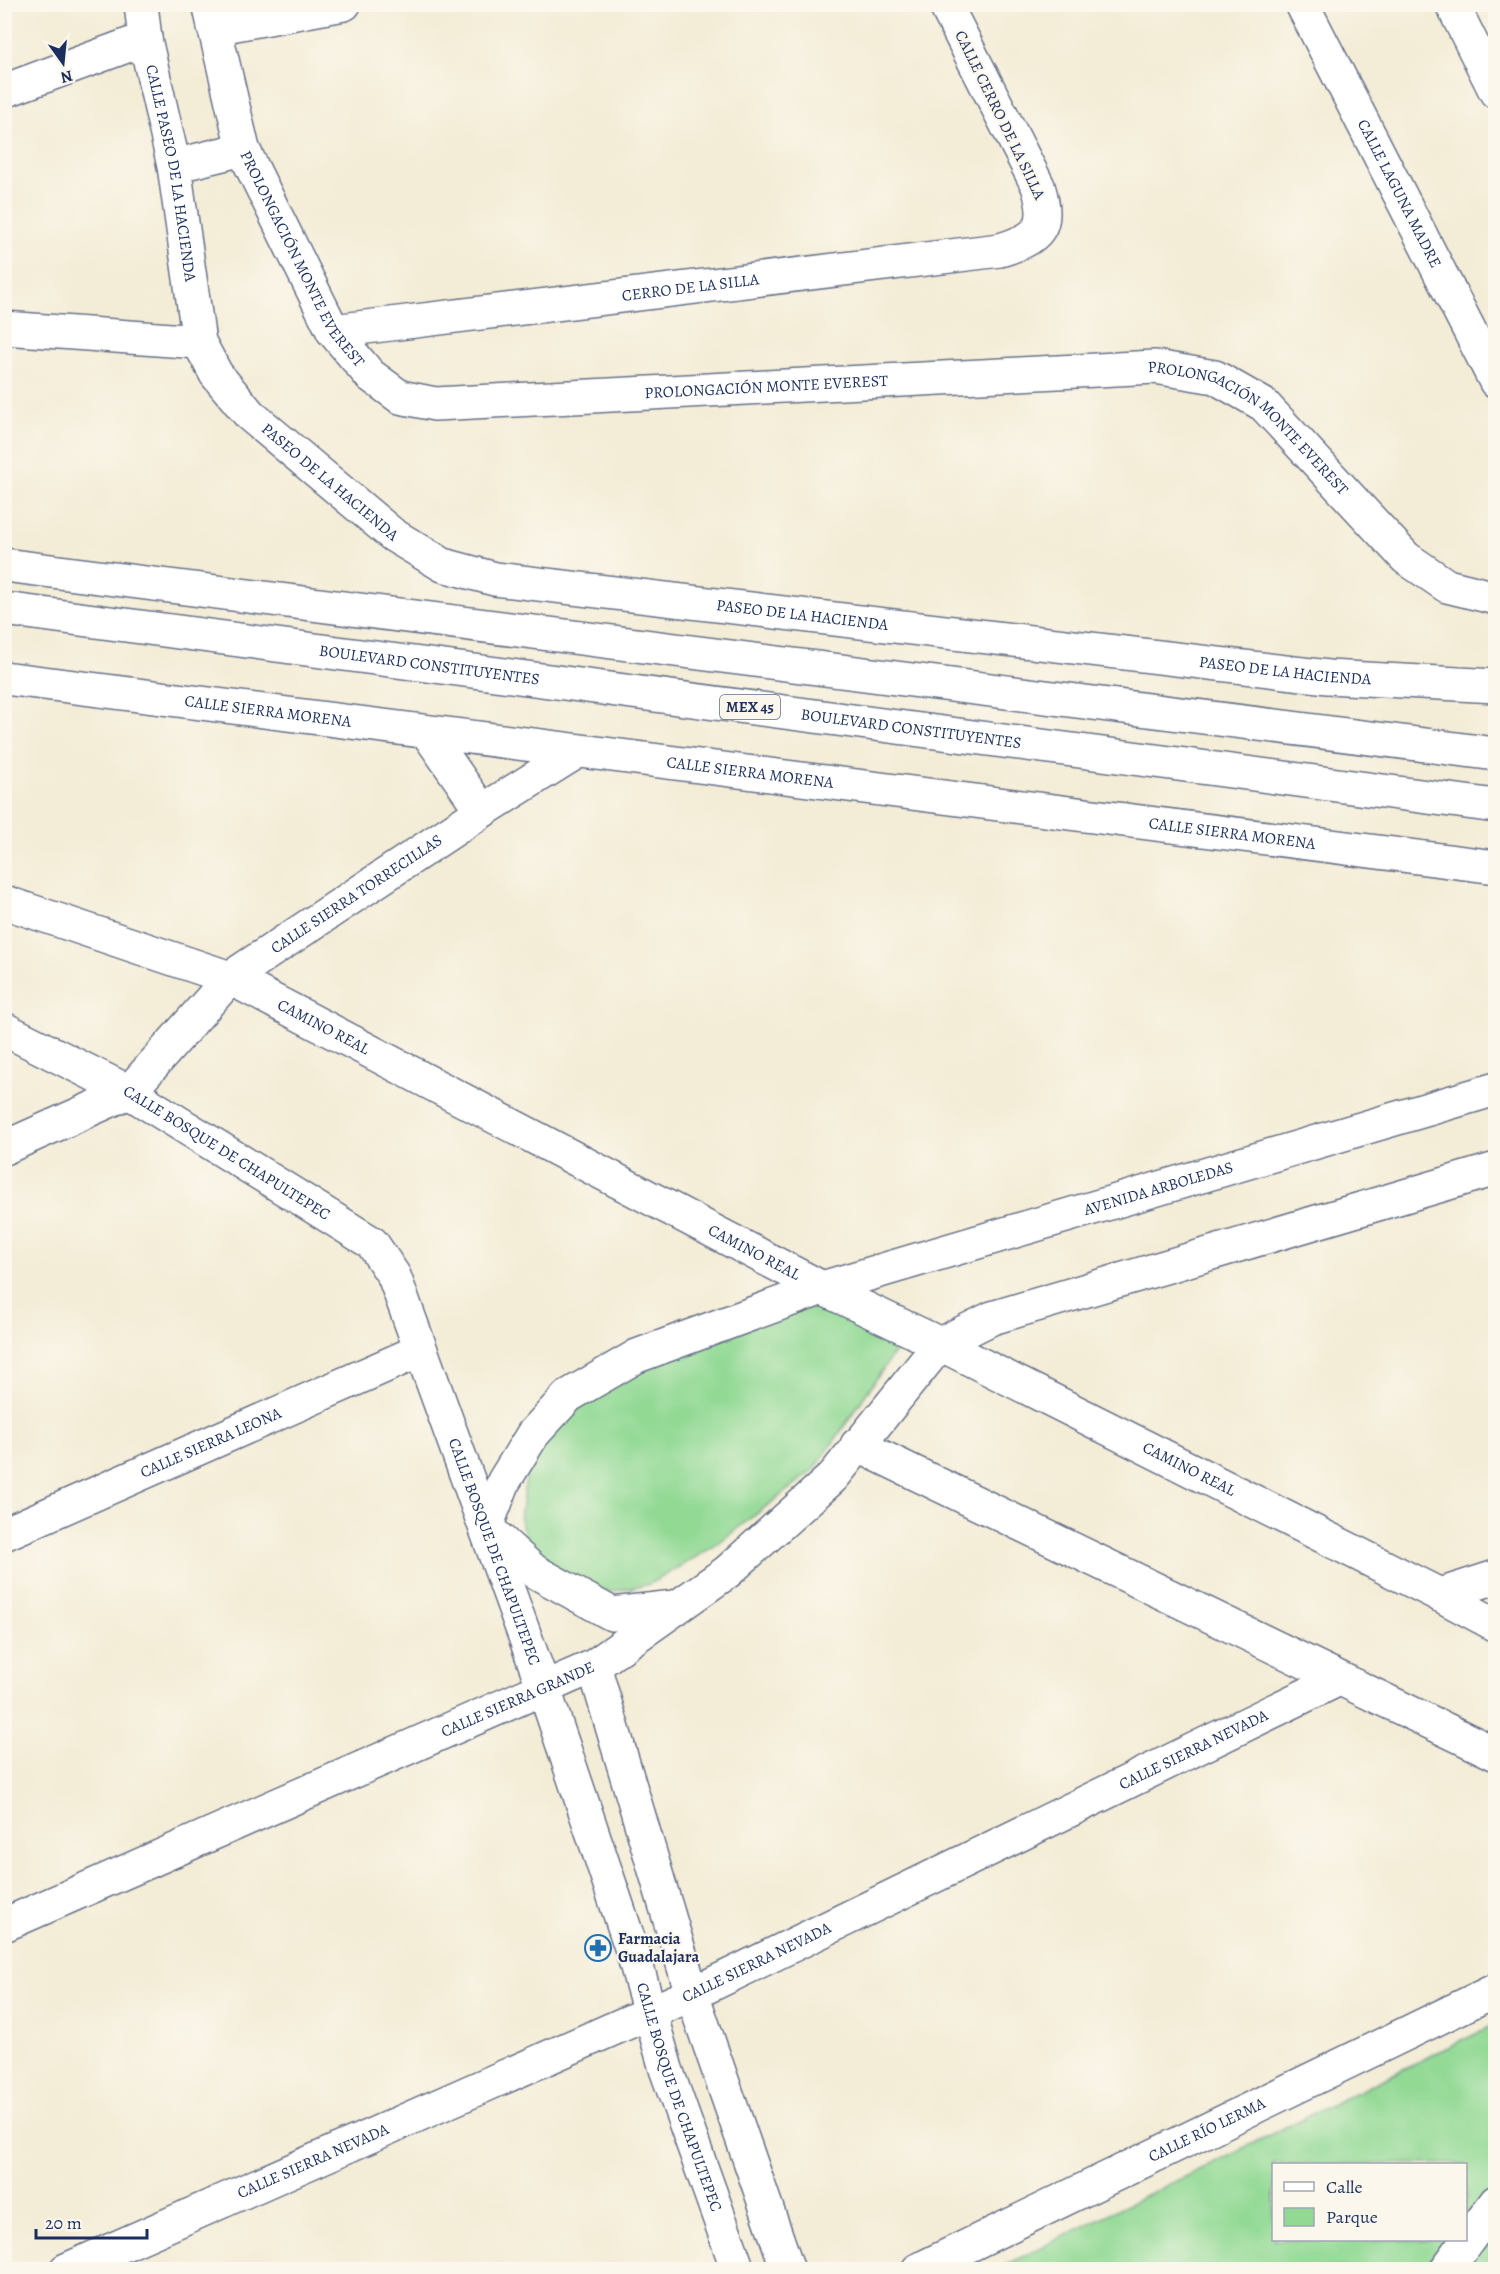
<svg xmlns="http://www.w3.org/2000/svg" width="1500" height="2274" font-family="Alegreya,serif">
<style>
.green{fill:#92d994;stroke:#568479;stroke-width:1.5;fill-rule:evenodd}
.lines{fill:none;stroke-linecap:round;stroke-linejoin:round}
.minor-casing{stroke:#677188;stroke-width:36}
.highway-casing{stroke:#677188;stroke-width:36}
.minor{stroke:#fff;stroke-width:33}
.highway{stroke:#fff;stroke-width:33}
.labels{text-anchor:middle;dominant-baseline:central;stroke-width:4.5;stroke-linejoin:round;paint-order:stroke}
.shield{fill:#fbf7ec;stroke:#5e6b89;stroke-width:1.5}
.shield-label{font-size:15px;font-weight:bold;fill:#1b2f5e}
.street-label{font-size:16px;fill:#1b2f5e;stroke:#fbf7ec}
.poi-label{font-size:16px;font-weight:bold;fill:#1b2f5e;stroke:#fbf7ec;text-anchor:start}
</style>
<rect width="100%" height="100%" fill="#fbf7ec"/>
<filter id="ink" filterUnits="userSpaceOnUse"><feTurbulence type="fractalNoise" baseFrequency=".0167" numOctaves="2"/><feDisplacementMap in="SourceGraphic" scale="12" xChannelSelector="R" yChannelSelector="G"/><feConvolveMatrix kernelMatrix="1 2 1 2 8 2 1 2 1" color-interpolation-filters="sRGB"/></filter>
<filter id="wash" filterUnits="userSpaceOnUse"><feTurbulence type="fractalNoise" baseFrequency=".008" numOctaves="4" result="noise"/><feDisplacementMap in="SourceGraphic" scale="24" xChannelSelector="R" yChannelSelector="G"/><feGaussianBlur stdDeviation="1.35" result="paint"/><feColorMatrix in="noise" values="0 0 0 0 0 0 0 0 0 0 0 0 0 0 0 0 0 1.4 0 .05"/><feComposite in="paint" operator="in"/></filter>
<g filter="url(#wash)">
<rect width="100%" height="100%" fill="#f3ecd6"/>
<path class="green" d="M804,1299L900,1344L815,1469L713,1547L650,1584L610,1592L568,1580L531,1552L520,1520L526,1477L542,1440L633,1362Z
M1495,2024V2269H997ZM1274,2164H1466V2240H1274Z"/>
</g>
<g filter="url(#ink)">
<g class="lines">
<defs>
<g id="minor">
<path id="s1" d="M141,4L145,39L174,166L199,342L216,374L250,415L393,535L443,565L495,579L1328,677L1496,686"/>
<path id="s2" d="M209,4L243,149L333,331L370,375L400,397L435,404L1155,367L1215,377L1264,405L1406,558L1447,586L1496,598"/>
<path id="s3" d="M1302,4L1496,382"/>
<path d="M1452,4L1496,92"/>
<path d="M214,28L344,4"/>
<path d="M4,91L145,39"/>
<path d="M174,166L243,149"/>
<path d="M4,328L199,342"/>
<path id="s4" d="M333,331L1000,250C1039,238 1051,228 1038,186L945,4"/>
<path id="s5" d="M4,678L1496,867"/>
<path d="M427,732L482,811"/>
<path id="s6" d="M4,902L230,978L822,1288L940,1344L1440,1595L1496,1625"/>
<path id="s7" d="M4,1029L129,1092L372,1243L394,1276L543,1686L633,1953L666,2069L738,2270"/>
<path id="s8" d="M4,1148L129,1092L230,978L482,811L578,751"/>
<path d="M857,1445L1496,1754"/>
<path id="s9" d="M486,1527L504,1481L533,1434L568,1396L637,1356L822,1288L1496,1089"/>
<path d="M490,1531L534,1571L612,1614L675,1607"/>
<path id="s10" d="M4,1534L419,1351"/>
<path d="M1440,1595L1496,1577"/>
<path d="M594,1666L692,1994L788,2270"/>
<path id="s11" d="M4,1925L594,1666L727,1572L833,1477L940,1344L992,1318L1496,1169"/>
<path id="s12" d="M66,2270L692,1994L1339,1679"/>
<path id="s13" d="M918,2270L1496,1990"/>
<path d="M1446,2270L1496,2202"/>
</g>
<g id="highway">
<path d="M4,565L1496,754"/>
<path id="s14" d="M4,609L1496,806"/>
</g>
</defs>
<use href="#minor" class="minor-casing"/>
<use href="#highway" class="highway-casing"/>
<use href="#minor" class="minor"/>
<use href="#highway" class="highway"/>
</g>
</g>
<defs>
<symbol id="pharmacy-ring" viewBox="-11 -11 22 22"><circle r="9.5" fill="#fbf7ec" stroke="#1f6fb2" stroke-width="1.5"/><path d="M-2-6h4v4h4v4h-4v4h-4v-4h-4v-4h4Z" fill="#1f6fb2"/></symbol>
</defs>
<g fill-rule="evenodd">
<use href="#pharmacy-ring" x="583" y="1933" width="30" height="30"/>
</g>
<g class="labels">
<rect class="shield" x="720" y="695" width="60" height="24" rx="4.5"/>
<g class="shield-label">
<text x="750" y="707">MEX 45</text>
</g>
<g class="street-label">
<text transform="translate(1000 115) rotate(64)">CALLE CERRO DE LA SILLA</text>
<text stroke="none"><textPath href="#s1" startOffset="172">CALLE PASEO DE LA HACIENDA</textPath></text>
<text stroke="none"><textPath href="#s3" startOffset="213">CALLE LAGUNA MADRE</textPath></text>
<text stroke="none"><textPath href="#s2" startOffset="274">PROLONGACIÓN MONTE EVEREST</textPath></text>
<text stroke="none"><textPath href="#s4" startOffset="360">CERRO DE LA SILLA</textPath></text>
<text stroke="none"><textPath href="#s2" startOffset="814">PROLONGACIÓN MONTE EVEREST</textPath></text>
<text stroke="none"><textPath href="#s2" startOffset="1318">PROLONGACIÓN MONTE EVEREST</textPath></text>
<text stroke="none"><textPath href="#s1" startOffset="537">PASEO DE LA HACIENDA</textPath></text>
<text stroke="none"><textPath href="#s1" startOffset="1041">PASEO DE LA HACIENDA</textPath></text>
<text stroke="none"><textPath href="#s14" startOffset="429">BOULEVARD CONSTITUYENTES</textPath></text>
<text stroke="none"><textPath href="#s1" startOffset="1527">PASEO DE LA HACIENDA</textPath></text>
<text stroke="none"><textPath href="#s5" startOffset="266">CALLE SIERRA MORENA</textPath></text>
<text stroke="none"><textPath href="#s14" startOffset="915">BOULEVARD CONSTITUYENTES</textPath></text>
<text stroke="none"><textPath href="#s5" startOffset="752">CALLE SIERRA MORENA</textPath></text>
<text stroke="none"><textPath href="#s5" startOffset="1238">CALLE SIERRA MORENA</textPath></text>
<text stroke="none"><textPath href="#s8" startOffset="441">CALLE SIERRA TORRECILLAS</textPath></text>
<text stroke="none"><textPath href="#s6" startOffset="344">CAMINO REAL</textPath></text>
<text stroke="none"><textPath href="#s7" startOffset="255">CALLE BOSQUE DE CHAPULTEPEC</textPath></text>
<text stroke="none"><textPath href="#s9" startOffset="784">AVENIDA ARBOLEDAS</textPath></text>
<text stroke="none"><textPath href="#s6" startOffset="830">CAMINO REAL</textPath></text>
<text stroke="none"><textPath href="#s10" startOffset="226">CALLE SIERRA LEONA</textPath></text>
<text stroke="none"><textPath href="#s6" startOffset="1316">CAMINO REAL</textPath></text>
<text stroke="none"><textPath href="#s7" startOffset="759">CALLE BOSQUE DE CHAPULTEPEC</textPath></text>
<text stroke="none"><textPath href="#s11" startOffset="561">CALLE SIERRA GRANDE</textPath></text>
<text stroke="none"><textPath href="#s12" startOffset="1242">CALLE SIERRA NEVADA</textPath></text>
<text stroke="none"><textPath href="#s12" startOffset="756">CALLE SIERRA NEVADA</textPath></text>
<text stroke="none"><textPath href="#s7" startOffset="1335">CALLE BOSQUE DE CHAPULTEPEC</textPath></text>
<text stroke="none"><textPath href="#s13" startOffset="321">CALLE RÍO LERMA</textPath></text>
<text stroke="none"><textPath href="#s12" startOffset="270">CALLE SIERRA NEVADA</textPath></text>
</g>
<g class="poi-label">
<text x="618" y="1939">Farmacia<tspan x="618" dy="18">Guadalajara</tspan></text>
</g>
</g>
<rect width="1500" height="2274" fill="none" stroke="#fbf7ec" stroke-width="24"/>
<rect x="1272" y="2163" width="195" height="78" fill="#fbf7ec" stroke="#a1a7b3" stroke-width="1.5"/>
<rect x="1284" y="2182" width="30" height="9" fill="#ffffff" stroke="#a1a7b3" stroke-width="1.5"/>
<text x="1326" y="2193" font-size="18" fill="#1b2f5e">Calle</text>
<rect x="1284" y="2208" width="30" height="18" fill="#92d994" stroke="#a1a7b3" stroke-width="1.5"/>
<text x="1326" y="2223" font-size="18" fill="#1b2f5e">Parque</text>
<g transform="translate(63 63) rotate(165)" stroke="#fbf7ec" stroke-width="4.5" paint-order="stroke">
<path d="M0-4.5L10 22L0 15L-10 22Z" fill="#1b2f5e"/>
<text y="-9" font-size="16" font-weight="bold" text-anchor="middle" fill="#1b2f5e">N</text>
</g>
<path d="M36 2229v9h111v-9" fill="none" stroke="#1b2f5e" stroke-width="3"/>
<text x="45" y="2229" font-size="18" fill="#1b2f5e" stroke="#fbf7ec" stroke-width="4.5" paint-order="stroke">20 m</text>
</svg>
